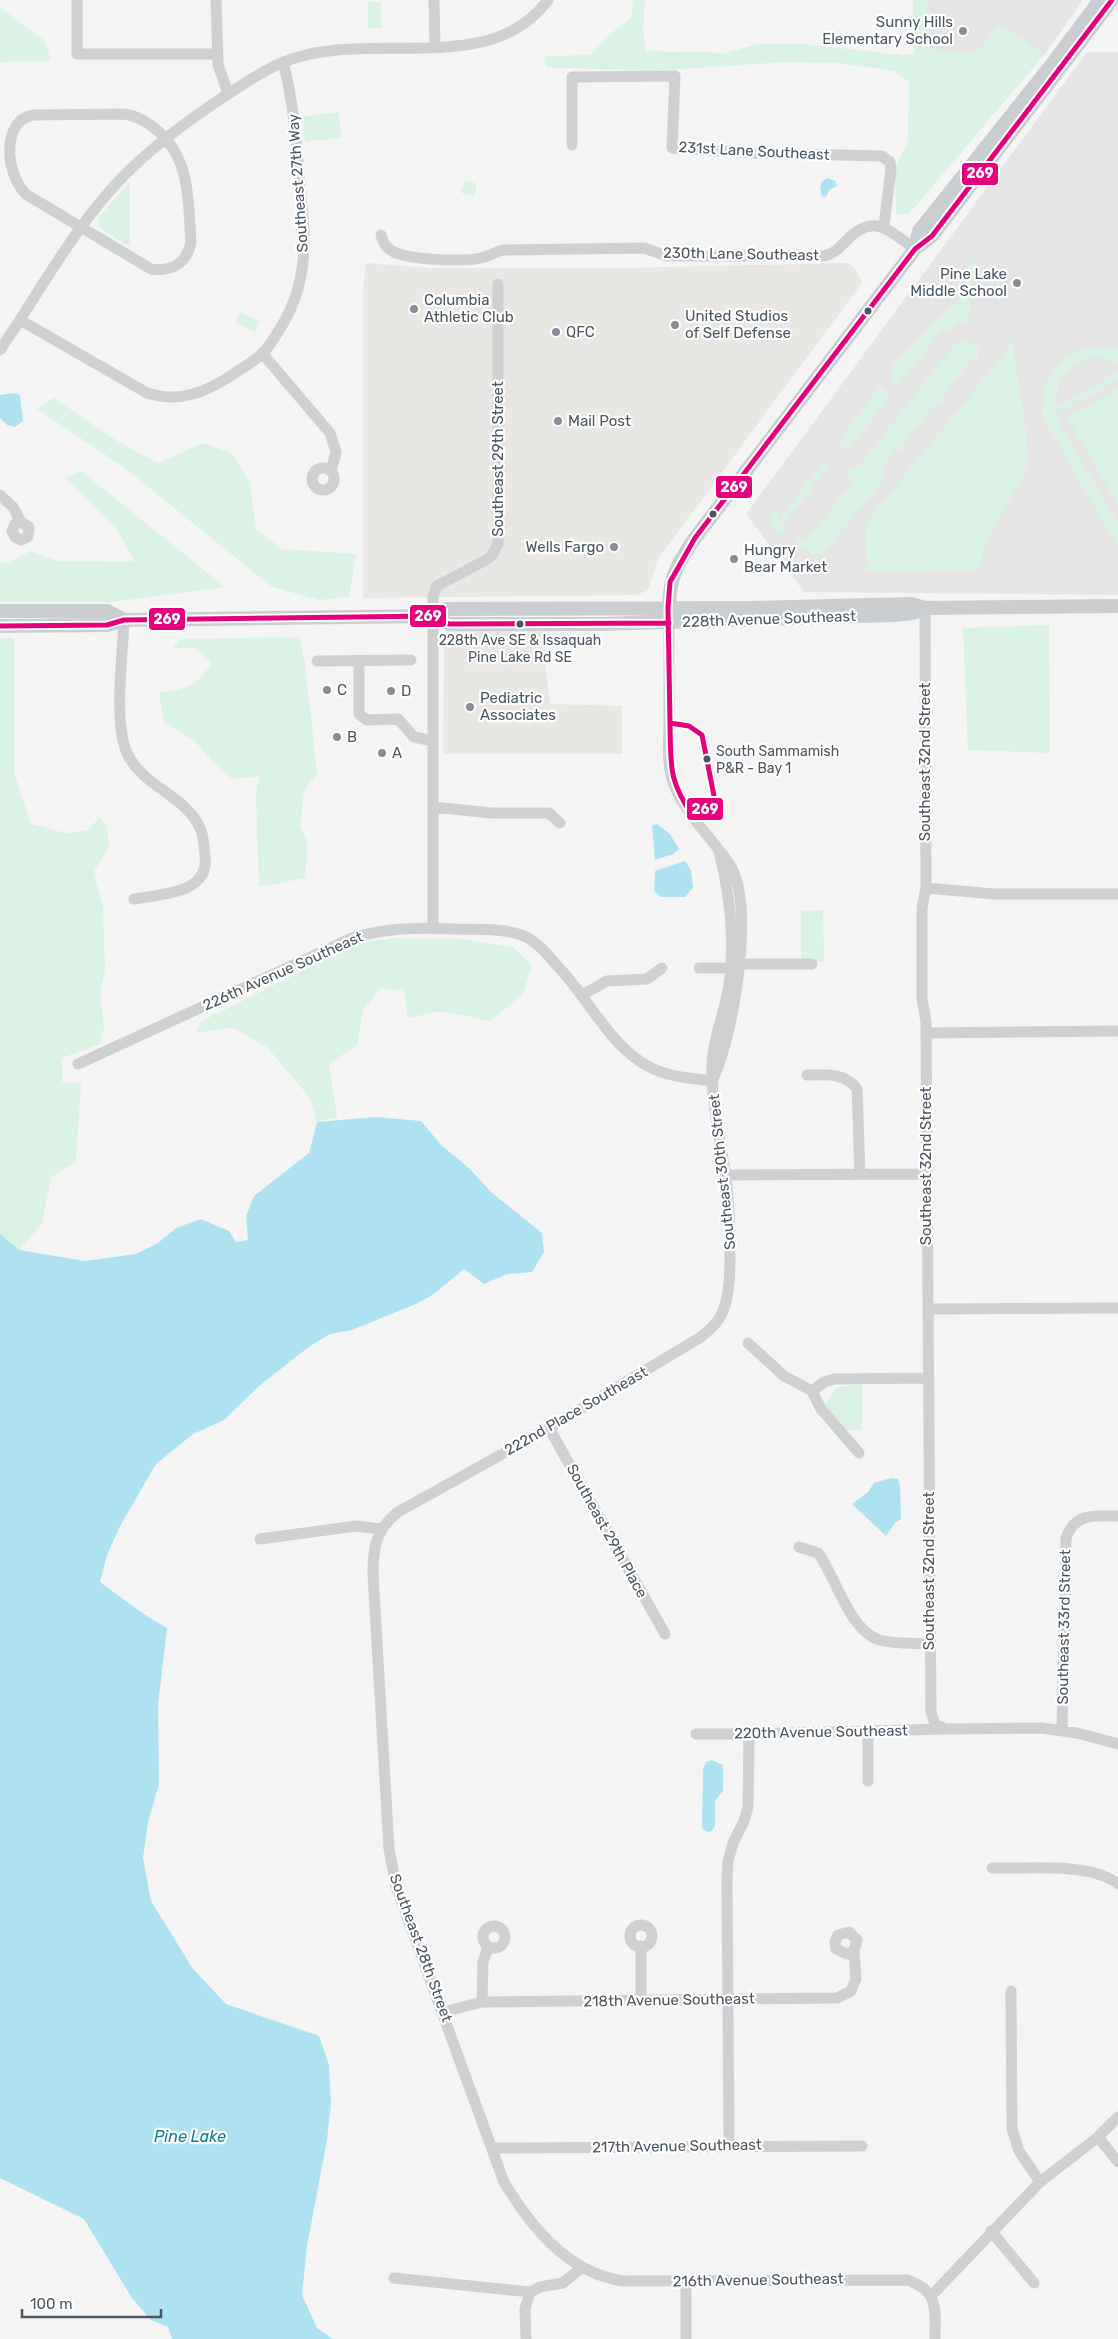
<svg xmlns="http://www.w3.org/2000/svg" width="1118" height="2339" font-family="Rubik,sans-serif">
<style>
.commercial{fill:#e8e7e3}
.education{fill:#e6e5e6}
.green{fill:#d9f2e3}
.water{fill:#aee2f0}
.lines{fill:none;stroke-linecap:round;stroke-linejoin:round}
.minor{stroke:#ced0d2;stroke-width:11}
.major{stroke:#caced1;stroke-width:14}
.bus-1-casing{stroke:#fff;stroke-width:9}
.bus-1{stroke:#e5007d;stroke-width:5}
.poi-dot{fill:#868d94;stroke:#fff;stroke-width:2}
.bus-dot{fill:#4a5661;stroke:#fff;stroke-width:2}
.labels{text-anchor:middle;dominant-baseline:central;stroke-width:4.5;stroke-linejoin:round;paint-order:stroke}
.bus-label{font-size:14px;fill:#4a5661;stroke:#fff}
.poi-label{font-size:15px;fill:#4a5661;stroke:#fff;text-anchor:start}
.street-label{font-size:15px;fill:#4a5661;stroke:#fff}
.water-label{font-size:16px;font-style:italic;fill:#0c7c9b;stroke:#fff}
.line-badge{stroke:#fff;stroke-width:2}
.badge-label{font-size:14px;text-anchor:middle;font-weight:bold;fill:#fff}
</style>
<rect width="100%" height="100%" fill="#f4f4f4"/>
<path class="commercial" d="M366,263L430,268H619L848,263L855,268L862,283L658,559L649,588L644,592L637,595L363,598V289Z
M545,629L546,670L550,704L622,706V754H443L444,642L449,630Z"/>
<path class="education" d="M928,0H1083L1044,55L1017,35L968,54L932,50Z
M1087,52H1118V595L804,592L746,514Z"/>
<path class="green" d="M633,0H645L643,28L646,51L725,53L758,44H804L900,55L914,54L913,0H928L932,50L968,54L983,47L998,26L1017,35L1044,55L909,214H896L895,169L908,140L909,82L894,71L837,63L786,62L648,71L546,67L544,56L590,55L614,31L631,18Z
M368,2H381V28H368Z
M0,7L45,41L51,61L0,62Z
M339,112L341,138L305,141L303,116Z
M465,180L477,184L474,196L461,193Z
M130,182V247L99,227L98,218Z
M975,261L968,322L958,324L951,331L942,330L899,384L894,382L890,373L892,365L957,301L961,287V275Z
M240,312L260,321L255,332L235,323Z
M963,339L972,342L978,348V359L974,361L972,359L942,396L944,403L942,406L939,399L922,420L924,426L922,429L919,423L902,444L905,451L902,453L899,447L882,467L886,478L825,551C815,558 808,552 799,546L797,536L805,541L854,480L845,473L850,467L857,466L865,459L954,345Z
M1012,339L1026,433L1027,459L1024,475L982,550L981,567L973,570L867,571L865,524L1009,348V340Z
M1103,347L1118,351V364C1077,342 1042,386 1061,425L1118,524V548L1041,414L1043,412C1040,376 1065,344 1103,347Z
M1118,372V377L1068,404L1069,406L1118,378V380L1060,414L1058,410L1060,409L1057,408Z
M880,386L890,396L848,450L838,442Z
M1118,389V506L1068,417Z
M54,398L117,441L158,463L203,443L232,453L250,483L256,529L282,549L356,554L349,597L319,600L272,587L122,466L37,409Z
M824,460L830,464L808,492L813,498L806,495L784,523L780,520Z
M81,471L225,587L112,602H0V564L6,563L31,551L58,561L135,562L118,531L65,478Z
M775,510L781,514L777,520L788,528L783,533L777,532L771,526L770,518Z
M1049,625L1050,753L968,750L963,628Z
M299,637L305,663L317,773L304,792L300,826L308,844L305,878L259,887L256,794L260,776L232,779L211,760L194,740L164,723L159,693C188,687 194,689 212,663L195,648H173L180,639Z
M0,638H14V773L31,824L66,833L87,831L99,818L106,825L110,846L93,873L103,906L105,971L100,991L104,1027L100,1044L62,1058V1082L81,1083L76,1162L51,1177L42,1224L19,1250L0,1234Z
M823,910L824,962H801V911Z
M394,938L458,939L513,947L532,965L523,994L490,1021L442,1011L408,1018L404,991L381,988L363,1010L357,1045L329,1064L337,1117L317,1122L310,1098L267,1047L231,1027L196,1033L202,1021L312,966L347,945Z
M862,1384V1430H843L825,1406L837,1387Z"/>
<path class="water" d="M828,178L835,181L837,186L829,190L826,197L822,196L820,189L822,181Z
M14,393L20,395L23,421L15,427L7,425L0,418V395Z
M657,824L670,834L679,849L673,854L655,860L652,826Z
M685,861L691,870L693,888L685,897H661L654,891L655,871Z
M376,1117L421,1121L441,1145L469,1168L491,1192L542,1233L544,1252L532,1272L507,1274L484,1284L464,1269L434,1294L416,1304L352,1330L330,1334L310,1346L259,1386L224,1420L193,1434L156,1464L120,1526L107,1555L100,1582L145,1615L167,1628L158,1705L159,1784L148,1822L143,1858L151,1901L193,1969L226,2004L319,2036L329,2065L331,2103L327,2140L307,2246L302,2295L317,2328L333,2339H172L168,2327L151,2320L132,2298L84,2219L0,2178V1234L19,1250L85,1261L136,1254L158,1243L176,1228L201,1219L229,1231L236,1242L248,1240L246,1216L254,1196L309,1153L317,1122Z
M891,1478L898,1479L900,1485L901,1519L895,1523L886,1536L852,1504L868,1492L874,1483Z
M712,1760L723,1765V1791L715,1801V1826L712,1831L707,1832L702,1828L703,1769L706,1762Z"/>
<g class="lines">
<path class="minor" d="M77,0V54H216
M216,0L218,64L228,94
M434,0L435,47
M124,114C138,116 148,122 158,131C191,160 188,202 191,242C187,263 172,272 151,269L27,195C6,177 0,121 33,115Z
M572,145V77L675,76L672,148L754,153L882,156L890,162L891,169L884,226
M381,235C383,242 385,247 392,251C407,260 463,262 481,258C489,256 496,252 503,250L644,248L667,256H824C834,254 839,248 846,241C874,212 888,230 915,249
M20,320L147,393C179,403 205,393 232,375C241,368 254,362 263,353C269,347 273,339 278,332C312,280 305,233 299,175C296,137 293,99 283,62
M0,350C34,300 64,246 102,200C133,162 171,133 210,106C233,91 256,74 281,63C367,26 488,81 548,0
M262,353L330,433L336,452L331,471
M312 479a11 11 0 1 1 22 0a11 11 0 1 1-22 0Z
M0,495L13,507L21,522L29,527L28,537L21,540L15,537L12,531L15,524L21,522
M925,608L926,888L922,908V998L926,1022L931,1712L935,1724L945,1729L1042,1728L1077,1733L1118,1744
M124,620C123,657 113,720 127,753C141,785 184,795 199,826C204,835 204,846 205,856C210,894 161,894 134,899
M669,623C669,655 669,688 669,721C669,742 666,765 674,785C686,815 712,838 730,865C756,906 733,1037 713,1079
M317,661L411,660
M359,661V714L367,720L398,719L414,737L433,741
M433,807L491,813H549L560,823
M719,851C730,896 736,944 728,990C724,1015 713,1038 712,1064C711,1100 720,1137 725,1172C729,1198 730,1225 730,1252C730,1271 730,1293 723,1311C719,1322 710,1329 701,1337L549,1428L398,1512C376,1530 373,1546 373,1574L389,1849L396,1886L504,2182C531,2227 568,2273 623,2281L907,2280C940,2291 935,2310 935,2339
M926,888L994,894H1118
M433,929V596L437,586L486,560L492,555L498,544V284
M740,964H812
M699,968H730
M582,995L607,981L647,979L662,968
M926,1033L1118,1031
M78,1064L352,938C383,928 420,927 453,929C476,930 507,927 528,938C541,945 551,959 561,970C593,1004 616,1059 664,1073C680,1078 696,1079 713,1081
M807,1075C826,1075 845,1072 857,1089L860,1173
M725,1175L926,1174
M928,1309L1118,1308
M748,1343L784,1376L812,1391L821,1409L859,1453
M812,1391L824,1382L834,1379L928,1378
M549,1428L665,1634
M260,1539L356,1526L381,1529
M799,1547L818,1553C836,1577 849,1630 879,1640C895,1644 913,1643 929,1644
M1062,1730L1066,1538C1075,1512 1095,1516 1118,1516
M696,1734H749L945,1729
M868,1781V1732
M992,1868C1027,1869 1091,1862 1118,1884
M630 1936a11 11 0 1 1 22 0a11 11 0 1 1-22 0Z
M483 1937a11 11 0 1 1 22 0a11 11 0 1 1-22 0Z
M641,1946V2000
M1011,1991L1012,2129L1019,2151L1040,2182
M482,2002L483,1962L488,1947
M444,2012L482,2002L837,1998L851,1991L856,1979L854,1951L857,1940L849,1932L838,1935L835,1942L836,1949L847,1954L854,1951
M1098,2137L1118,2162
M729,2145L727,1879L728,1861L733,1843L744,1821L748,1807L749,1734
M492,2148L862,2146
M991,2231L1034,2283
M394,2278L530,2292
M932,2295L1040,2182L1098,2137L1118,2117
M526,2339L525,2309L530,2292L540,2287L563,2283L581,2268
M686,2339V2282"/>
<path class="major" d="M915,249L919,231L1056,59L1100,0
M0,611H107L124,620
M433,616L447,609L749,608L911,604L925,608L1118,606
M669,623C668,583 672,571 695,538L915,249L932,236L1112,0
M0,626L107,625L124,620L433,616L449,624H601L894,615L913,613L925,608"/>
<defs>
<path id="bus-1" d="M0,626L107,625L124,620L433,616L449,624L669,623
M670,723L689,726L702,735L714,796L711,804L694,818C668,780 671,767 670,723Z
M670,723L668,608L670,582L695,538L915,249L932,236L1112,0"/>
</defs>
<use href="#bus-1" class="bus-1-casing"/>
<use href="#bus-1" class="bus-1"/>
</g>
<g class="poi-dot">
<circle cx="963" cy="31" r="5"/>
<circle cx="1017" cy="283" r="5"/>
<circle cx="414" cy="309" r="5"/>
<circle cx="675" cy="325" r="5"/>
<circle cx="556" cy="332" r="5"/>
<circle cx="558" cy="421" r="5"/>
<circle cx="614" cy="547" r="5"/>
<circle cx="734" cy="559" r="5"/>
<circle cx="327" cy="690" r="5"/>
<circle cx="391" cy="691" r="5"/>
<circle cx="470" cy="707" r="5"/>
<circle cx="337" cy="737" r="5"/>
<circle cx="382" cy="753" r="5"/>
</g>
<g class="bus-dot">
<circle cx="868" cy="311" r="4.5"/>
<circle cx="713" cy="514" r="4.5"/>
<circle cx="520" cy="624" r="4.5"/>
<circle cx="707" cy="759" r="4.5"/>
</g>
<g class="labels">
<g class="bus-label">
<text x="520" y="640">228th Ave SE &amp; Issaquah<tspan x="520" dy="17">Pine Lake Rd SE</tspan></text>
<text x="716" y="751" text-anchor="start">South Sammamish<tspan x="716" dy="17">P&amp;R - Bay 1</tspan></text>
</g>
<g class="poi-label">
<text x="953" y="22" text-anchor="end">Sunny Hills<tspan x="953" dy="17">Elementary School</tspan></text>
<text x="1007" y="274" text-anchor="end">Pine Lake<tspan x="1007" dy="17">Middle School</tspan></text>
<text x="424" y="300">Columbia<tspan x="424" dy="17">Athletic Club</tspan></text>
<text x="685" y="316">United Studios<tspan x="685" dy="17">of Self Defense</tspan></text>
<text x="566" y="332">QFC</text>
<text x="568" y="421">Mail Post</text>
<text x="604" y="547" text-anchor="end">Wells Fargo</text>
<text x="744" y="550">Hungry<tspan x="744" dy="17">Bear Market</tspan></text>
<text x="337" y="690">C</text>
<text x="401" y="691">D</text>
<text x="480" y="698">Pediatric<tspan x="480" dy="17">Associates</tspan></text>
<text x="347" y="737">B</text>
<text x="392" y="753">A</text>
</g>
<g class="street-label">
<text transform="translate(754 151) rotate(3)">231st Lane Southeast</text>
<text transform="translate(298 183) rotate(-94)">Southeast 27th Way</text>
<text transform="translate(741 254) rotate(1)">230th Lane Southeast</text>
<text transform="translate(498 459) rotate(-90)">Southeast 29th Street</text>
<text transform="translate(769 619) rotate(-2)">228th Avenue Southeast</text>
<text transform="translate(925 762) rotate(-90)">Southeast 32nd Street</text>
<text transform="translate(283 971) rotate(-24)">226th Avenue Southeast</text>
<text transform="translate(926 1166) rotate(-90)">Southeast 32nd Street</text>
<text transform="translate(722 1172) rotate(-96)">Southeast 30th Street</text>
<text transform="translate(576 1411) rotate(-30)">222nd Place Southeast</text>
<text transform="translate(607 1531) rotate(61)">Southeast 29th Place</text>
<text transform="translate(929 1571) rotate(-90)">Southeast 32nd Street</text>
<text transform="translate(1064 1627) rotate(-89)">Southeast 33rd Street</text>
<text transform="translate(821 1732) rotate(-1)">220th Avenue Southeast</text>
<text transform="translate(421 1948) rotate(70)">Southeast 28th Street</text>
<text transform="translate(669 2000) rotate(-1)">218th Avenue Southeast</text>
<text transform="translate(677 2146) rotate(-1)">217th Avenue Southeast</text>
<text transform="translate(758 2280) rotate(-1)">216th Avenue Southeast</text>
</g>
<g class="water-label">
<text x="190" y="2136">Pine Lake</text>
</g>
</g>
<g class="line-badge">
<rect x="961" y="162" width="38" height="24" rx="5" fill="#e5007d"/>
<rect x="715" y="475" width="38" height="24" rx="5" fill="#e5007d"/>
<rect x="409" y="604" width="38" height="24" rx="5" fill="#e5007d"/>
<rect x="148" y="607" width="38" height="24" rx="5" fill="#e5007d"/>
<rect x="686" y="797" width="38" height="24" rx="5" fill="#e5007d"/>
</g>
<g class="badge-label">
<text x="980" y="178">269</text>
<text x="734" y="492">269</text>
<text x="428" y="621">269</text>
<text x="167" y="624">269</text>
<text x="705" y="814">269</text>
</g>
<path d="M22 2309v8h139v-8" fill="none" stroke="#4a5661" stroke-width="2.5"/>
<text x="30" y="2309" font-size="15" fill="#4a5661" stroke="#ffffff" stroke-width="4" paint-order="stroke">100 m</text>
</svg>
